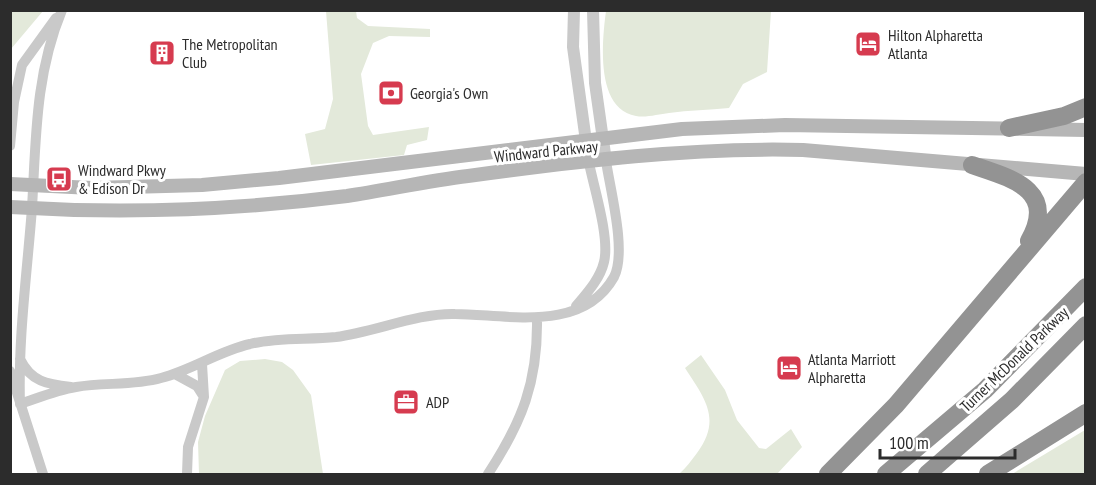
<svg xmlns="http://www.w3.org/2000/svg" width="1096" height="485" font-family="'PT Sans Narrow',sans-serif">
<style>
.green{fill:#e3e9da}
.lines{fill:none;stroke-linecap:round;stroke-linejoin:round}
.minor{stroke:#c9c9c9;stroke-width:10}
.tertiary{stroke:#c9c9c9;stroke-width:12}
.secondary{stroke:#b6b6b6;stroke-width:14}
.motorway{stroke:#939393;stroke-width:18}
.labels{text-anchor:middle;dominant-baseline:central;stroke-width:6;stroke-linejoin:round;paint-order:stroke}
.poi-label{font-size:16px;fill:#2c2c2c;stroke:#fff;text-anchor:start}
.street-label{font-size:16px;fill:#2c2c2c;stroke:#fff}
</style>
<rect width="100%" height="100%" fill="#fff"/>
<path class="green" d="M11,10L43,11L11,49L10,11Z
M326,11H356L357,18L368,26L430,29V37L389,36L373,43L361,74L368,126L373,135L429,127L427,140L407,145L404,155L311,165L305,134L325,129L333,99Z
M606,11H771L767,72L743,84L729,108C709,110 689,110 669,113C659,114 646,118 636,116C595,109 602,41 606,11Z
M701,355L725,390L737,420L759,448L766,449L791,429L802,447L777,474H679C686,468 691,461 697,453C722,419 705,399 685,368Z
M265,359L282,362L293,370L311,395L323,474H199L198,442L205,416L225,370L240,361Z
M1085,430V474H1012Z"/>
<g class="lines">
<path class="minor" d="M10,146L14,102L22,65L56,18
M576,306C587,293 600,279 604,262C610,238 594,188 589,163
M20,359C31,382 47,384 71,387
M10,371L43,474
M175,374L197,386L204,397
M20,404C38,398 57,390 76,387C104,382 133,386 161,378C192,370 219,351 250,344C278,337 307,340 336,337C375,332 417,313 455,314C505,314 582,334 614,277C627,252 610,189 606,161
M20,404C18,338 27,274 32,208C36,140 35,75 62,10
M187,474L188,447L204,397L202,364
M488,474C522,422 538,382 537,319"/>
<path class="tertiary" d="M574,10L573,47L589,163
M593,10L595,83L606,161"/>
<path class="secondary" d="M10,184L92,188L202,185L279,178L682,129L785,125L1086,130
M10,207C122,214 236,210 347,196C387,190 427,181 468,176C578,161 692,147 803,150L1086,174"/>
<path class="motorway" d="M1009,128L1064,116L1086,107
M972,165C1010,178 1058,189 1029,241
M828,474L896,405L1086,182
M886,474L985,390L1086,287
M927,474L1012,400L1086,325
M988,474L1086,413"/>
</g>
<defs>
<symbol id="hotel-square" viewBox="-11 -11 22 22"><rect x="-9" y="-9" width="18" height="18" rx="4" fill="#d63b4f" stroke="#fff"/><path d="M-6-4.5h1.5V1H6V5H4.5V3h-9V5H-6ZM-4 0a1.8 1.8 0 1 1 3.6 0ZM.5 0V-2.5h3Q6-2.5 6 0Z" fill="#fff"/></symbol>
<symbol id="building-square" viewBox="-11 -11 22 22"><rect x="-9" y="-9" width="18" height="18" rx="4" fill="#d63b4f" stroke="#fff"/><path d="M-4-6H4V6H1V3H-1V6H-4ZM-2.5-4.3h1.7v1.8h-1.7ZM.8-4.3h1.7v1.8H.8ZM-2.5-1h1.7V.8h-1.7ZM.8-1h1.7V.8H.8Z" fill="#fff"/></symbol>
<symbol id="bank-square" viewBox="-11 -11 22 22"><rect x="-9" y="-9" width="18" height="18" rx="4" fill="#d63b4f" stroke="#fff"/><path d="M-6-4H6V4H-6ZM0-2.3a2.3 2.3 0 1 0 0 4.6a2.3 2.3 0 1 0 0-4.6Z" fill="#fff"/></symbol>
<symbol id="bus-square" viewBox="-11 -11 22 22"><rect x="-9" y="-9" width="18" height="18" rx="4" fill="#d63b4f" stroke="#fff"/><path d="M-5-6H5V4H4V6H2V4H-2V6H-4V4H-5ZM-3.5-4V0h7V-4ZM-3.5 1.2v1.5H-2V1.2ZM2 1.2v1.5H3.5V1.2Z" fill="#fff"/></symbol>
<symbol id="office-square" viewBox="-11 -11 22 22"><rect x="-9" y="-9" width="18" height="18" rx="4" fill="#d63b4f" stroke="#fff"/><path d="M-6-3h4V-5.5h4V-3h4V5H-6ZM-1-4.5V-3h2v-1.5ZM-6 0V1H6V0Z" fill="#fff"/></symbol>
</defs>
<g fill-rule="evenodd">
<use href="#hotel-square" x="853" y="29" width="30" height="30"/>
<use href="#building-square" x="147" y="38" width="30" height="30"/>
<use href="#bank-square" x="376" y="78" width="30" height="30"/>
<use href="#bus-square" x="44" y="164" width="30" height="30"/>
<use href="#hotel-square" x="774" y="353" width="30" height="30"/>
<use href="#office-square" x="391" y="387" width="30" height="30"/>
</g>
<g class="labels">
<g class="poi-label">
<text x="888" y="35">Hilton Alpharetta<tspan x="888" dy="18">Atlanta</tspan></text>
<text x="182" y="44">The Metropolitan<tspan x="182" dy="18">Club</tspan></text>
<text x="410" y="93">Georgia's Own</text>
<text x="78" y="170">Windward Pkwy<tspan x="78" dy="18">&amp; Edison Dr</tspan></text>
<text x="808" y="359">Atlanta Marriott<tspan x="808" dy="18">Alpharetta</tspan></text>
<text x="426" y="402">ADP</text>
</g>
<g class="street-label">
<text transform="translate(546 151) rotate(-6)">Windward Parkway</text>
<text transform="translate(1014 359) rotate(-44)">Turner McDonald Parkway</text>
</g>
</g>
<rect width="1096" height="485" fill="none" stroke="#2c2c2c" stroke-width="24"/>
<path d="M880 449v9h135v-9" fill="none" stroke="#2c2c2c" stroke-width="3"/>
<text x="889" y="449" font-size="18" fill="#2c2c2c" stroke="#ffffff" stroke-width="4.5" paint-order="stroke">100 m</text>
</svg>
